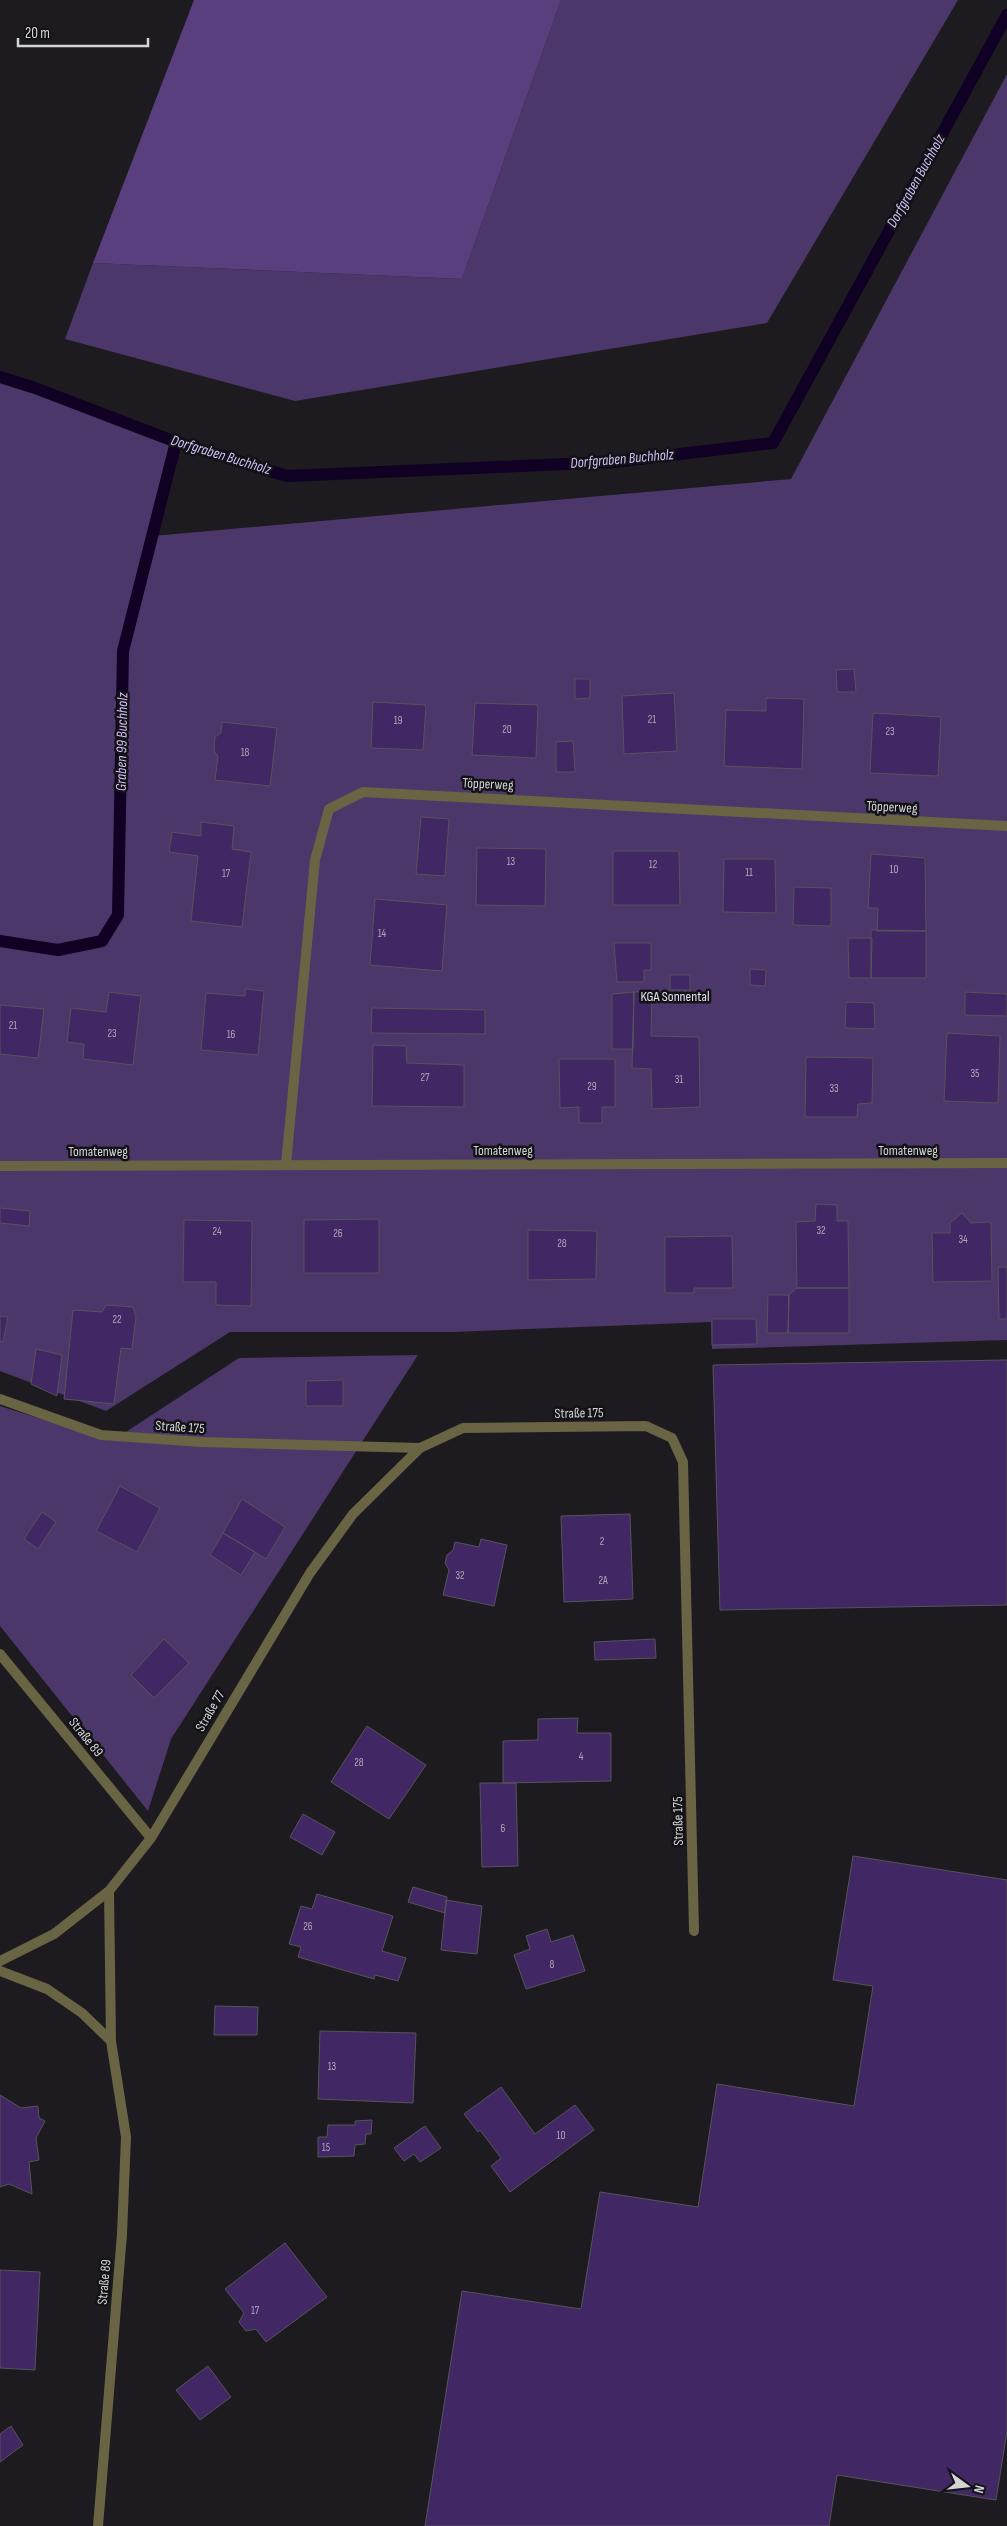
<svg xmlns="http://www.w3.org/2000/svg" width="1007" height="2526" font-family="'Sofia Sans Condensed',sans-serif">
<style>
.green{fill:#4b3769}
.forest{fill:#593f7e}
.lines{fill:none;stroke-linecap:round;stroke-linejoin:round}
.stream{stroke:#0f0024;stroke-width:12}
.building{fill:#412764;stroke:#565459}
.lane{stroke:#686444;stroke-width:10}
.street{stroke:#686444;stroke-width:10}
.labels{text-anchor:middle;dominant-baseline:central;stroke-width:5;stroke-linejoin:round;paint-order:stroke}
.number-label{font-size:11px;fill:#afa8ba}
.street-label{font-size:14px;fill:#d4d3d6;stroke:#131216}
.park-label{font-size:14px;fill:#e7e1f4;stroke:#131216}
.water-label{font-size:15px;font-style:italic;fill:#d4bff8;stroke:#131216}
</style>
<rect width="100%" height="100%" fill="#1d1b1f"/>
<path class="green" d="M561,0H958L767,323L295,401L65,339L93,263L462,279Z
M1007,74V1340L712,1349L711,1322L453,1332H230L106,1411L0,1371V378L35,388L176,442L153,536L791,479Z
M418,1355L171,1739L148,1811L0,1626V1406L112,1441L239,1358Z"/>
<path class="forest" d="M194,0H561L462,279L93,263Z"/>
<g class="lines">
<path class="stream" d="M0,377L35,388L176,442L287,476L614,462L773,443L1007,15
M0,941L58,950L102,941L118,915L123,651L176,442"/>
</g>
<path class="building" d="M854,669L856,692H837L836,670Z
M575,679H590V698L575,699Z
M674,693L677,751L624,754L622,696Z
M766,698L804,699L802,769L724,766L726,710L766,711Z
M373,702L426,705L423,750L371,748Z
M475,703L538,705L536,758L472,755Z
M873,713L941,717L938,776L870,773Z
M222,722L277,728L270,786L215,780L218,756L214,751L215,737L221,733Z
M573,741L575,772H556V742Z
M421,817L449,819L445,876L416,874Z
M201,822L234,826L232,849L251,852L242,927L191,921L198,856L169,852L172,832L201,836Z
M477,848L546,849L545,906L476,905Z
M613,851H679L680,905H613Z
M871,854L925,858L926,931H877L878,908H868Z
M724,859H775L776,913L723,912Z
M794,887L831,888V926L793,925Z
M375,899L447,905L442,971L370,965Z
M871,930L926,931V978H871Z
M848,938H872L871,978H849Z
M614,943H651V970H644V982H617Z
M750,969L766,970L765,986L750,985Z
M670,975H690V990H670Z
M245,989L264,991L258,1055L201,1050L206,993L245,996Z
M652,991L651,1036L699,1037L700,1107L652,1109L651,1069L632,1068L634,992Z
M109,992L141,996L133,1065L83,1059L84,1044L67,1042L71,1008L106,1012Z
M634,992L633,1049H612V994Z
M965,992L1007,994V1016L965,1015Z
M846,1002L874,1003L875,1029L845,1028Z
M0,1005L44,1009L38,1058L0,1054Z
M372,1008L485,1010V1034L371,1033Z
M947,1033L1000,1036L998,1103L944,1101Z
M373,1045L406,1046L407,1063L464,1065V1107L372,1106Z
M806,1057L873,1058L872,1103L858,1104L857,1117H805Z
M559,1059H615V1107H602V1123H579V1107L560,1108Z
M816,1204L837,1205V1221H848L849,1288H797L796,1222L815,1221Z
M0,1208L30,1211L29,1226L0,1223Z
M962,1213L971,1223L991,1222L992,1281L933,1282L932,1233H950V1223Z
M379,1219V1273H304V1220Z
M184,1220L252,1221L251,1306L216,1305V1282H183Z
M528,1230L597,1231L596,1279L528,1280Z
M732,1236L733,1288H694V1293H665V1237Z
M998,1267H1007V1319H999Z
M797,1288H849V1333H788L789,1295Z
M768,1295H789L788,1333H767Z
M106,1305L133,1307L136,1317L132,1349L121,1348L114,1404L64,1399L73,1310L102,1312Z
M0,1316L8,1317L3,1342L0,1341Z
M712,1319H756L757,1344L712,1345Z
M36,1349L62,1355L57,1396L31,1384Z
M1007,1360V1605L720,1610L713,1365Z
M343,1380V1406H306V1381Z
M120,1486L160,1508L137,1552L96,1531Z
M242,1499L285,1527L266,1559L223,1533Z
M42,1512L56,1522L38,1549L24,1539Z
M630,1514L633,1599L564,1602L561,1516Z
M223,1533L255,1552L241,1575L210,1555Z
M481,1539L507,1545L494,1606L443,1595L449,1570L445,1563L447,1555L453,1550L455,1542L479,1547Z
M164,1639L189,1663L154,1698L131,1675Z
M655,1639L656,1658L595,1660L594,1642Z
M578,1718L577,1733H611V1781L503,1783V1741L538,1740V1719Z
M367,1726L426,1765L389,1819L331,1782Z
M480,1783H516L518,1866L482,1867Z
M303,1814L335,1832L322,1855L290,1837Z
M853,1856L1007,1880V2431L996,2500L837,2475L829,2526H425L462,2291L581,2309L600,2192L698,2207L717,2084L854,2106L873,1986L833,1980Z
M413,1887L447,1897L445,1913L408,1902Z
M317,1894L393,1916L382,1951L406,1958L398,1981L375,1975L374,1979L298,1957L301,1947L289,1944L301,1906L312,1909Z
M446,1900L482,1906L477,1954L441,1950Z
M547,1929L551,1942L573,1935L585,1971L526,1989L514,1955L530,1949L526,1936Z
M215,2006L258,2007L257,2035H214Z
M320,2031L416,2033L413,2103L318,2099Z
M501,2087L535,2134L575,2105L594,2130L510,2192L491,2166L501,2158L480,2130L478,2132L464,2114Z
M0,2095L21,2108L38,2106L39,2118L45,2121L36,2138L39,2160L29,2162L32,2194L9,2184L0,2187Z
M372,2120L371,2134H366L365,2144L355,2145L354,2156L318,2157V2137H327L328,2125H355V2121Z
M425,2126L441,2148L420,2162L414,2154L404,2161L394,2148Z
M285,2243L327,2297L266,2342L256,2329L246,2331L239,2322L244,2313L225,2289Z
M0,2270L40,2272L35,2370L0,2368Z
M208,2366L231,2397L200,2420L176,2390Z
M11,2426L23,2445L0,2462V2434Z"/>
<g class="lines">
<path class="lane" d="M286,1164L315,860L329,809L363,792L1007,826
M0,1166L1007,1163"/>
<path class="street" d="M0,1399L101,1435L201,1442L420,1448L463,1428L646,1426L672,1438L683,1462L694,1931
M0,1654L151,1838
M0,1961L54,1934L109,1891L151,1838L310,1573L353,1514L420,1448
M0,1971L47,1989L82,2013L111,2041
M98,2526L122,2234L126,2137L111,2041L109,1891"/>
</g>
<g class="labels">
<g class="number-label">
<text x="652" y="719">21</text>
<text x="398" y="720">19</text>
<text x="507" y="729">20</text>
<text x="890" y="731">23</text>
<text x="245" y="752">18</text>
<text x="511" y="861">13</text>
<text x="653" y="864">12</text>
<text x="894" y="869">10</text>
<text x="749" y="872">11</text>
<text x="226" y="873">17</text>
<text x="382" y="933">14</text>
<text x="13" y="1025">21</text>
<text x="112" y="1033">23</text>
<text x="231" y="1034">16</text>
<text x="975" y="1073">35</text>
<text x="425" y="1077">27</text>
<text x="679" y="1079">31</text>
<text x="592" y="1086">29</text>
<text x="834" y="1088">33</text>
<text x="821" y="1230">32</text>
<text x="217" y="1231">24</text>
<text x="338" y="1233">26</text>
<text x="963" y="1239">34</text>
<text x="562" y="1243">28</text>
<text x="117" y="1319">22</text>
<text x="602" y="1541">2</text>
<text x="460" y="1575">32</text>
<text x="603" y="1580">2A</text>
<text x="581" y="1756">4</text>
<text x="359" y="1762">28</text>
<text x="503" y="1828">6</text>
<text x="308" y="1926">26</text>
<text x="552" y="1964">8</text>
<text x="332" y="2066">13</text>
<text x="561" y="2135">10</text>
<text x="326" y="2147">15</text>
<text x="255" y="2310">17</text>
</g>
<g class="street-label">
<text transform="translate(488 784) rotate(3)">Töpperweg</text>
<text transform="translate(892 807) rotate(3)">Töpperweg</text>
<text x="503" y="1150">Tomatenweg</text>
<text x="908" y="1150">Tomatenweg</text>
<text x="98" y="1151">Tomatenweg</text>
<text transform="translate(579 1413) rotate(-1)">Straße 175</text>
<text transform="translate(180 1427) rotate(4)">Straße 175</text>
<text transform="translate(210 1711) rotate(-60)">Straße 77</text>
<text transform="translate(86 1737) rotate(51)">Straße 89</text>
<text transform="translate(678 1821) rotate(-91)">Straße 175</text>
<text transform="translate(104 2282) rotate(-85)">Straße 89</text>
</g>
<g class="park-label">
<text x="675" y="996">KGA Sonnental</text>
</g>
<g class="water-label">
<text transform="translate(916 181) rotate(-61)">Dorfgraben Buchholz</text>
<text transform="translate(221 455) rotate(17)">Dorfgraben Buchholz</text>
<text transform="translate(622 459) rotate(-5)">Dorfgraben Buchholz</text>
<text transform="translate(122 742) rotate(-89)">Graben 99 Buchholz</text>
</g>
</g>
<g transform="translate(967 2486) rotate(105)" stroke="#131216" stroke-width="4" paint-order="stroke">
<path d="M0-4L9 19L0 12L-9 19Z" fill="#d4d3d6"/>
<text y="-8" font-size="14" font-weight="bold" text-anchor="middle" fill="#d4d3d6">N</text>
</g>
<path d="M18 38v8h130v-8" fill="none" stroke="#d4d3d6" stroke-width="2.5"/>
<text x="25" y="38" font-size="15" fill="#d4d3d6" stroke="#131216" stroke-width="4" paint-order="stroke">20 m</text>
</svg>
